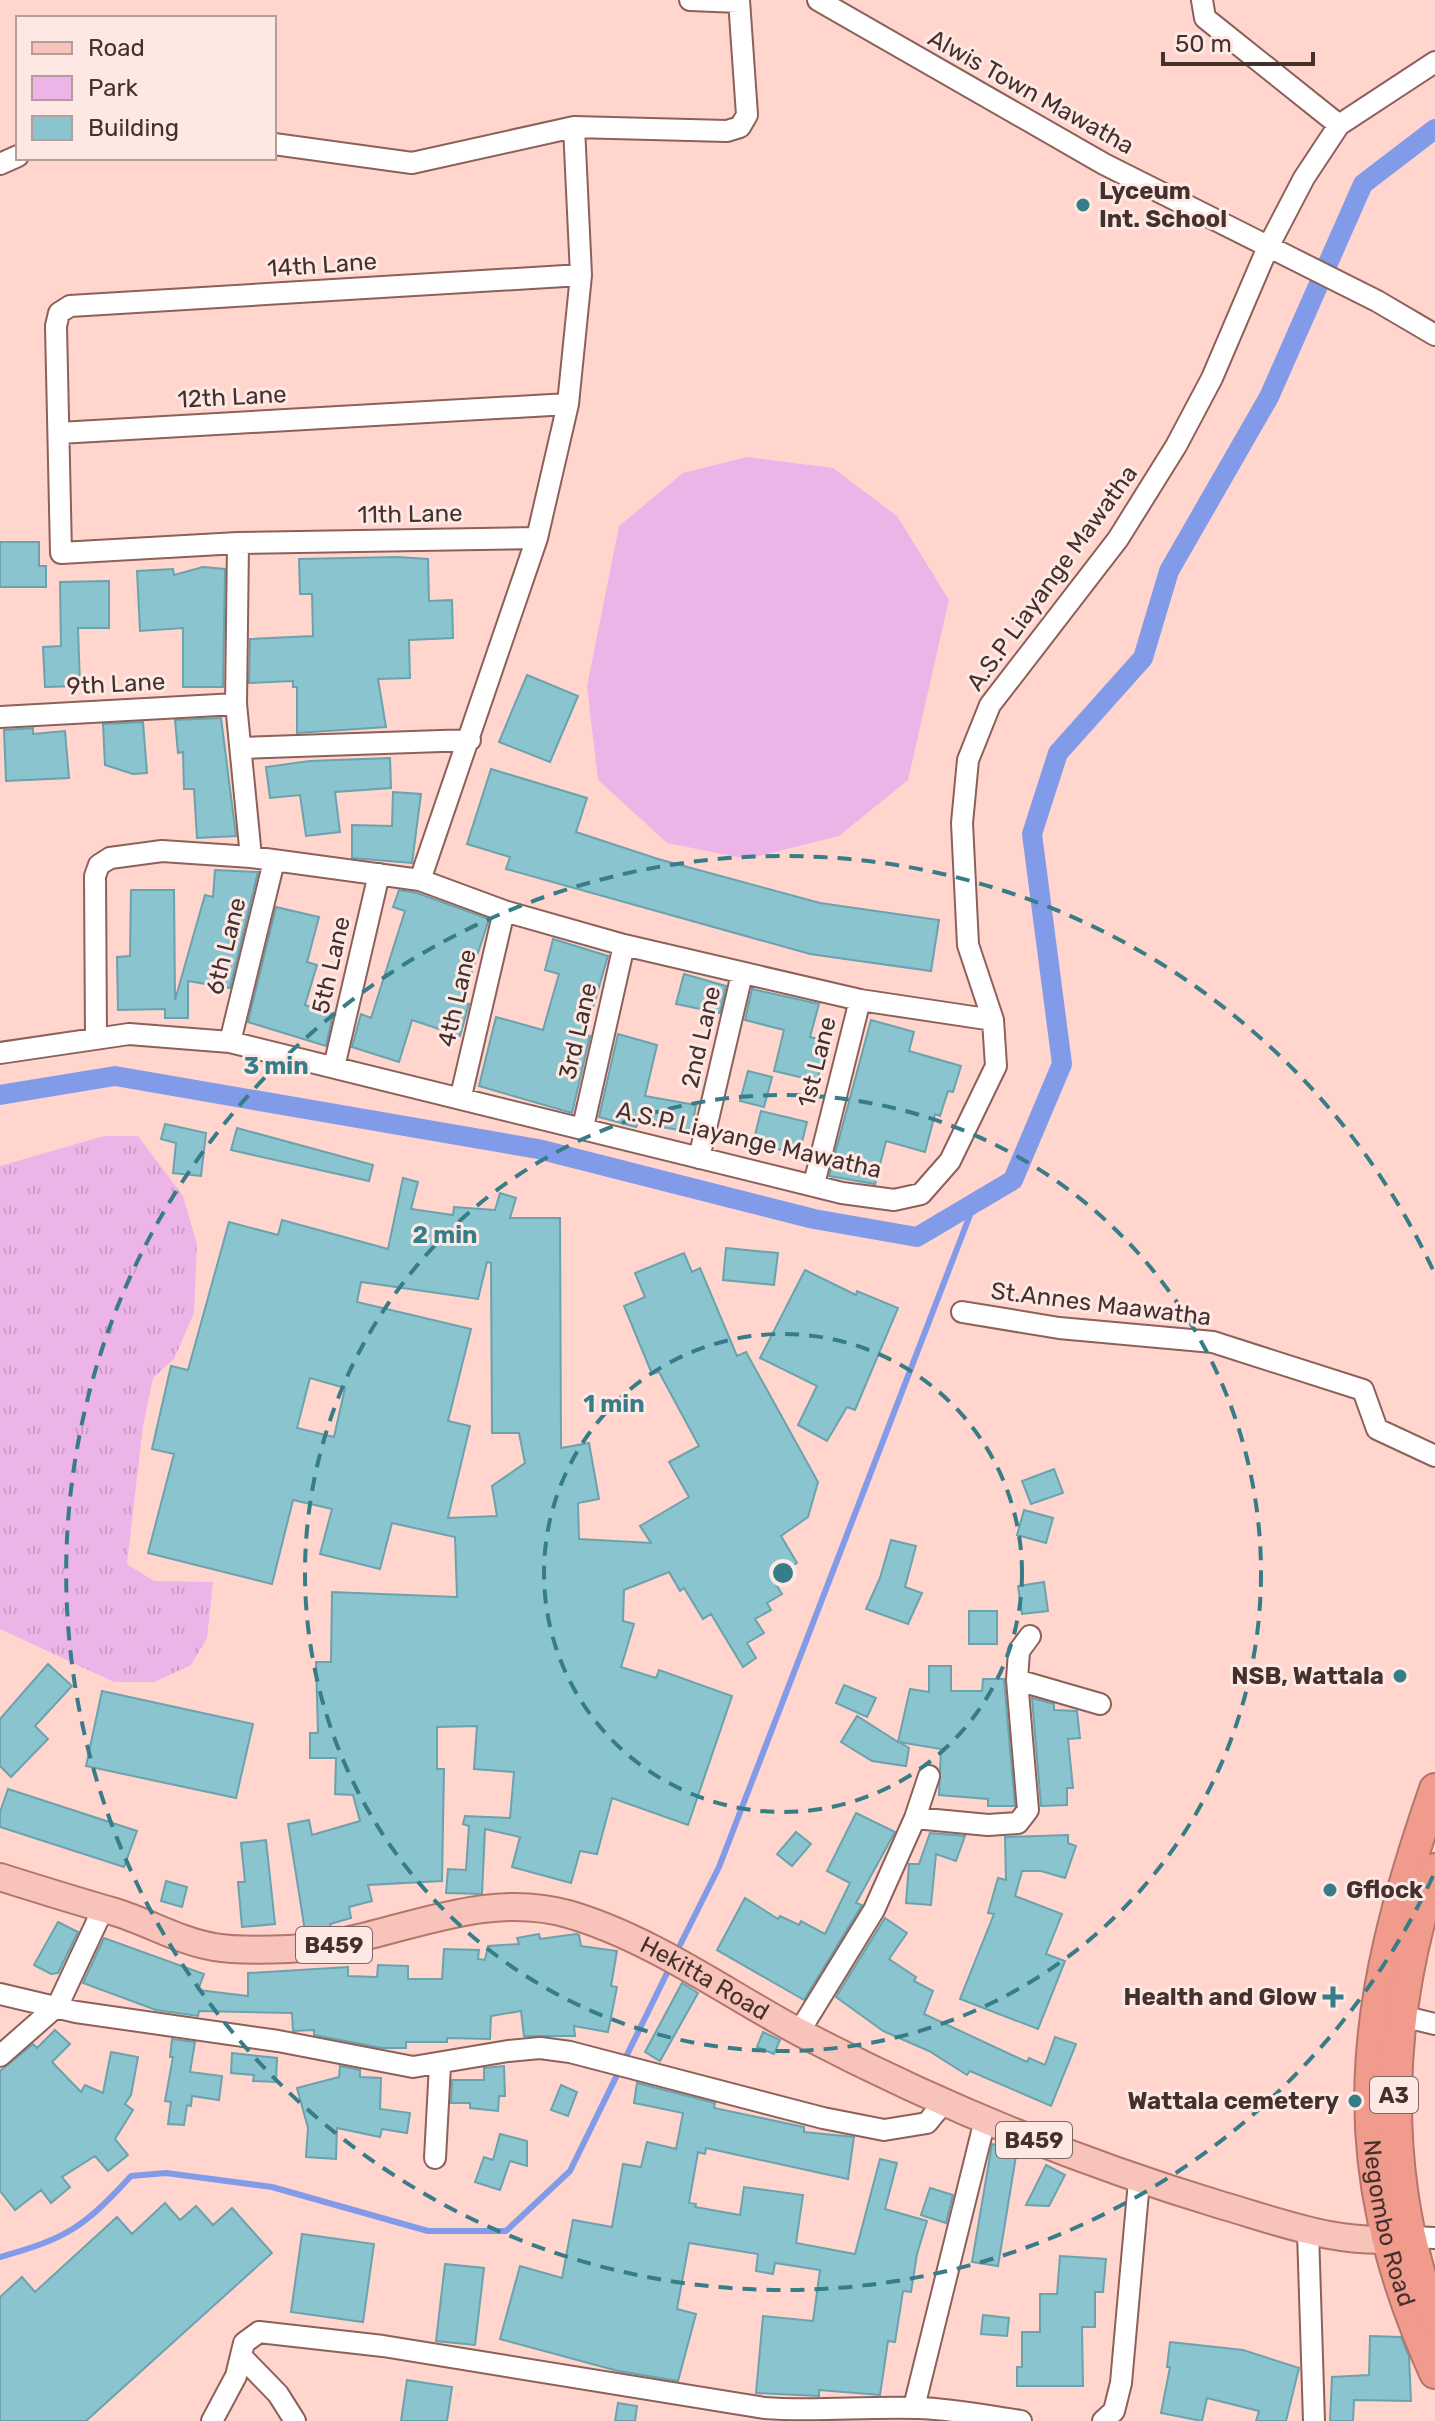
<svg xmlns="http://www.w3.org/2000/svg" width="1435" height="2421" font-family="Rubik,sans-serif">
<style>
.grass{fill:url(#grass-tufts)}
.green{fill:#edb5e7}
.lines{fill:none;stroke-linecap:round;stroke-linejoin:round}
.stream{stroke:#829be9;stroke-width:6}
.canal{stroke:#829be9;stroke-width:20}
.building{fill:#8ac4ce;stroke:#6aa3ad;stroke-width:2;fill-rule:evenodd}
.minor-casing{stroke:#8d6059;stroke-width:24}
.major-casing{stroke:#b4766b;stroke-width:30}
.highway-casing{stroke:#b4766b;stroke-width:34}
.minor{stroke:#fff;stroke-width:20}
.major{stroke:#f7c3bb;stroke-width:26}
.highway{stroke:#f19b8d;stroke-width:30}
.ring{fill:none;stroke:#377d88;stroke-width:4;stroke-dasharray:14 10}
.poi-dot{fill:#377d88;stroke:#fde8e4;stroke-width:3}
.labels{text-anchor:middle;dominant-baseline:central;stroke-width:6;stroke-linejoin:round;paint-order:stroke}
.shield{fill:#fde8e4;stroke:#7c6764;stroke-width:2}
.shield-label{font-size:22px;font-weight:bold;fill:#44302d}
.street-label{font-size:24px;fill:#44302d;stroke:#fde8e4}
.poi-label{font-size:24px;font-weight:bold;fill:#44302d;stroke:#fde8e4;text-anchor:end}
.centre{fill:#377d88;stroke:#fde8e4;stroke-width:4}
.ring-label{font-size:24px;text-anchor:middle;font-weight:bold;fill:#377d88;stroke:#fde8e4;stroke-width:6;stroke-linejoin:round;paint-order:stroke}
</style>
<defs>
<pattern id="grass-tufts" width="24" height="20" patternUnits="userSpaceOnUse" patternTransform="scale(2)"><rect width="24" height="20" fill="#edb5e7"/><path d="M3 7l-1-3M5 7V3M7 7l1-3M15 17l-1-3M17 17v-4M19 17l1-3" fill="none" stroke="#cc9cc6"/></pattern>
</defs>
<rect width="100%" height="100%" fill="#ffd5cd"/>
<path class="grass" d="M104,1136H138L183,1196L197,1244L194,1313L174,1359L153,1378L143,1426L127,1564L154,1581L213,1582L207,1638L191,1665L154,1682H114L0,1629V1166Z"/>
<path class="green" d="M747,457L833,468L897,516L949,600L908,780L839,836L747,859L667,843L598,780L587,686L619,526L683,473Z"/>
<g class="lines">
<path class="stream" d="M676,1953L719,1867L975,1202
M0,2257C68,2238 84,2227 131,2176L166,2173L272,2187L428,2231H506L570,2171L670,1967"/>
<path class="canal" d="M0,1095L115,1076L538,1149L814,1219L917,1237L1013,1180L1062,1064L1032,834L1058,753L1143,658L1169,571L1269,397L1363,184L1435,129"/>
</g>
<path class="building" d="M0,542H39V566H46V587H0Z
M397,557L428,559L429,601L452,600L453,638L409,640L410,678L378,679L386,727L297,733V687H293V681L249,683L250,639L313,636L312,594H300L299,559Z
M203,567L225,569L223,687H183V628L140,631L137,571L173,569L174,575Z
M109,581V628H78L80,686L45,687L43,647L61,646L60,582Z
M527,675L578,696L550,762L499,742Z
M221,718L236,836L197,838L194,789H184L183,752L178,753L175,720Z
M143,722L147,773L133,774L105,765L103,724Z
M33,728V734L65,731L69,778L6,781L4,730Z
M390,758L391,788L335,792L340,832L306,836L300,795L270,798L266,767L310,761Z
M491,769L587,798L576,832L658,859L820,903L939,920L931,971L810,954L506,869L510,857L467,844Z
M393,792L421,794L412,863L352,858V825L392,826Z
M215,870L258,872L230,988L188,981V1018H165V1009L118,1010L117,957L130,956L131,890H174L175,1000L205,895L213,897Z
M399,890L417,893L489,919L462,1002L469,1004L460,1036L412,1020L399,1062L352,1047L361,1014L371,1018L405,911L393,907Z
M276,907L319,917L307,962L317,965L305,1005L333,1014L326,1046L248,1022Z
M553,939L608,956L585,1035L590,1036L572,1113L479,1086L496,1017L543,1030L559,974L545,970Z
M684,974L726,986L720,1013L676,1004Z
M752,989L819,1004L810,1037L827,1041L817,1081L774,1071L784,1030L745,1020Z
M871,1020L914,1032L909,1051L961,1066L953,1092L948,1091L940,1116L935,1114L925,1152L886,1141L875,1184L829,1176Z
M618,1034L657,1045L645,1096L696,1105L691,1132L638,1123L636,1127L599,1117Z
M748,1071L772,1077L764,1107L740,1101Z
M761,1111L807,1122L799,1154L753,1143Z
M165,1124L206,1133L201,1176L173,1173L176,1143L161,1139Z
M237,1128L373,1165L369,1181L231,1150Z
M403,1178L418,1182L411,1209L453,1215L454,1207L495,1210L500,1193L516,1198L510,1218H560L561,1448L589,1443L599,1499L578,1503L579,1539L651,1543L640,1526L689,1497L669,1462L699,1446L659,1372L652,1374L624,1306L645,1297L635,1273L684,1253L692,1272L700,1268L737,1356L746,1352L818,1482L808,1517L781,1536L797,1563L772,1578L782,1594L767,1603L771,1610L755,1619L764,1633L747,1643L756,1658L743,1667L711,1614L703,1619L684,1588L680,1591L669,1572L624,1590L623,1621L634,1624L621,1667L656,1678L659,1670L732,1696L688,1825L612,1798L597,1854L580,1851L571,1883L512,1867L520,1837L485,1829L482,1894L446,1893L448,1869L466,1870L469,1826L463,1824L465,1816L510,1818L514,1772L474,1769L477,1726L437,1727V1769H444L442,1881L368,1885L372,1901L349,1907L351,1918L330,1924L331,1928L305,1931L288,1824L309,1820L312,1835L360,1821L353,1795L335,1794L336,1758H310V1733H318L316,1662H331L332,1592L457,1597L455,1537L392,1523L380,1569L320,1554L332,1509L293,1500L272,1584L148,1553L174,1454L152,1449L171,1366L188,1370L229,1222L278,1235L282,1220L388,1249ZM487,1262L491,1263L492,1433H519L525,1463L492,1486L497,1516L448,1518L470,1426L448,1421L471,1329L357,1302L361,1282L478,1299ZM310,1378L345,1388L334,1437L297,1428Z
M726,1248L778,1253L774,1285L723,1280Z
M805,1270L856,1295L857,1291L898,1308L855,1410L847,1407L827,1441L798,1425L817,1386L760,1358Z
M1054,1469L1063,1493L1031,1504L1022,1481Z
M1024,1510L1053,1518L1046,1543L1017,1535Z
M891,1540L916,1546L905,1587L922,1593L908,1624L866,1609L880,1578Z
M1044,1582L1048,1611L1022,1614L1018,1586Z
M969,1611H997V1644H969Z
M48,1664L72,1686L35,1726L48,1739L11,1777L0,1766V1719Z
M929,1666H951V1691H982L983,1679H1004L1015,1806H988V1799L939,1795L941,1749L899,1742L909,1748L906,1766L872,1761L841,1742L857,1716L898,1742L910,1689L929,1692Z
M844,1685L876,1698L867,1717L836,1703Z
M102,1691L253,1724L236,1798L86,1766Z
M1032,1698L1054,1704V1710L1077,1711L1080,1738L1068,1739L1073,1788H1067V1805L1041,1806Z
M8,1789L137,1831L124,1867L0,1827V1812Z
M856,1813L895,1832L856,1903L862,1905L804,2000L717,1950L745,1898L778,1919L780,1916L799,1925L801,1921L825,1934L850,1883L827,1871Z
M796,1832L811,1844L792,1866L777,1854Z
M930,1833L965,1836L956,1861L936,1854L931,1905L906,1903L909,1864H919Z
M1068,1835V1843L1076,1846L1065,1878L1041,1871H1022L1015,1896L1062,1914L1046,1954L1065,1961L1038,2029L960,1999L994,1914L988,1913L998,1878L1006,1880L1005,1837Z
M266,1840L275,1924L242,1927L238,1882H245L241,1843Z
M166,1881L187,1887L182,1907L161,1901Z
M885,1918L907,1933L889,1959L916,1977L914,1981L933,1991L924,2014L1027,2062L1029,2058L1045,2065L1055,2037L1076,2044L1051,2106L970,2071L967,2075L929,2051L883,2031L836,1997Z
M58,1922L78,1932L58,1973L51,1974L34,1965Z
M539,1934L540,1939L576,1934L579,1935L581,1946L617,1951L611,1986L617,1987L608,2032L574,2026L575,2036H524L521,2011L491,2016L490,2039L447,2038V2042H406V2048H382L314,2035V2030L293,2031L292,2013L199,2011L198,2016L156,2010L83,1983L104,1938L204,1974L198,1990L248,1996V1973L348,1967V1976L377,1977L378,1965L408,1966V1979H442L444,1949L479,1950L478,1959L485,1960L488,1946L519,1944L517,1938Z
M682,1983L698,1993L660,2061L645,2052Z
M55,2030L70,2044L52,2062L81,2092L85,2085L103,2093L111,2052L138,2057L131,2095L125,2104L133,2110L115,2139L128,2155L108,2171L95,2156L62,2177L70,2187L51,2203L41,2190L15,2210L0,2191V2071L33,2044L37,2048Z
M763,2032L780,2040L774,2054L757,2047Z
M172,2039L195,2042L190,2072L222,2076L219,2100L192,2096L191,2106L187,2105L184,2125L168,2124L171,2102L165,2101L173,2057H170Z
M232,2053L277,2058L276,2082L253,2081L254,2075L231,2073Z
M340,2066L360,2070V2077L381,2078L380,2109L410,2113L407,2133L382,2129L380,2137L337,2128L336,2159L306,2157L308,2128L297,2088L339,2077Z
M504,2066L505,2096H499L498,2111L470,2108V2103H451L452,2080H484V2068Z
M637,2083L715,2103L714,2108L804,2127V2132L854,2137L848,2179L706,2148L705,2154L698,2152L689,2203L696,2204L695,2207L740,2215L744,2187L803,2195L796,2243L855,2254L880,2159L897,2163L885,2209L927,2221L917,2254L911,2292L903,2291L895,2342L888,2341L880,2395L819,2390V2396L756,2393L763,2316L813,2321L820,2270L775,2263L773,2274L756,2271L758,2254L689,2243L677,2309L696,2314L678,2381L618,2371L500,2339L520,2266L562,2278L573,2220L612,2227L623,2164L641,2167L647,2142L676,2149L683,2113L634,2103Z
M561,2085L577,2092L568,2116L551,2110Z
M500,2134L527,2141V2166L510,2161L500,2190L475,2182L484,2157L493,2160Z
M992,2144L1017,2150L998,2266L972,2262Z
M1046,2165L1065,2175L1049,2206L1026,2205Z
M930,2188L953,2195L946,2223L921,2215Z
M165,2203L180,2220L196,2206L213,2225L232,2208L272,2253L86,2421H0V2297L22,2277L35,2292L117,2217L132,2234Z
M302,2234L374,2244L363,2322L291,2312Z
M1060,2256L1106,2259L1103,2292H1095V2327H1082L1083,2386H1017V2367H1022V2332H1040V2294H1057Z
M445,2264L484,2268L475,2345L436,2341Z
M983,2315L1009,2318L1007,2336L981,2334Z
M1370,2336L1401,2337L1409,2356L1411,2401L1354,2400L1353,2421H1330L1332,2377L1369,2375Z
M1170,2342L1243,2350L1299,2368L1286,2421H1256L1259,2411L1207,2398L1202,2421L1161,2413L1170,2367H1167Z
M407,2380L452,2387L447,2421H401Z
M618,2403L637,2406L635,2421H615Z"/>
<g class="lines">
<defs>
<path id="minor" d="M690,0L739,2
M818,0L1104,164L1377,301L1435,335
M1202,0L1205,18L1339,125
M574,127L727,131L740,127L747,115L739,0
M274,144L412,163L574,127L581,275
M0,164L18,156
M59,433L568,404
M238,543L236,704L251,857
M0,717L236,704
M242,748L470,740
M420,880L537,538L568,404L581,275L70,306L59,313L56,326L61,553L238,543L537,538
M96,1038L95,876L99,865L110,858L162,851L251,857L420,880L504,911L624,945L860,1000L993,1020
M230,1042L274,861
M0,1053L129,1034L230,1042L842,1193L894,1200L921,1194L950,1161L996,1066L993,1020L968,945L962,823L968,760L990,705L1118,539L1176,446L1212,378L1268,247L1304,178L1339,125L1435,62
M334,1067L379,874
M461,1096L504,911
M583,1127L624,945
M699,1158L742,974
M814,1184L860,1000
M962,1312L1059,1328L1213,1342L1363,1390L1377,1429L1435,1456
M1017,1680L1100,1704
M915,1818L988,1825L1018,1823L1028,1810L1017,1680L1019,1651L1030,1636
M0,1994L76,2012L278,2041L413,2067L508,2051L540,2048L570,2052L823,2118L884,2130L927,2123L944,2102
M1389,2013L1435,2024
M799,2032L874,1910L915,1818L929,1776
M0,2056L58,2005L103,1909
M435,2158L440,2065
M1308,2232L1314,2421
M1411,2237L1435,2238
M241,2356L278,2394L295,2421
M914,2407L985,2120
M212,2421L236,2376L244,2343L259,2332L383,2346L764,2408C816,2412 866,2406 918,2408C953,2409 987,2416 1021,2421
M1103,2421L1114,2411L1121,2383L1139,2181"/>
<g id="major">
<path id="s1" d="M0,1877C38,1889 77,1901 115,1912C148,1922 179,1941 214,1947C237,1951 265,1950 289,1949C382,1945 474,1887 568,1914C651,1938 726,1993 801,2033C936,2104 1078,2162 1224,2206C1286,2224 1341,2246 1406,2238"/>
</g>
<g id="highway">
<path id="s2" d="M1435,1789C1360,2005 1338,2158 1435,2373"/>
<path d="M1435,1869C1386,2014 1380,2175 1435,2320"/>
</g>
</defs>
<use href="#minor" class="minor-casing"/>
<use href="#major" class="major-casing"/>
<use href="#highway" class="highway-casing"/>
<use href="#minor" class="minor"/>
<use href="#major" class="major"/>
<use href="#highway" class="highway"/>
</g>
<g class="ring">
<circle cx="783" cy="1573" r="239"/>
<circle cx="783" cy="1573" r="478"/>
<path d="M1433 1876A717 717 0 1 1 1433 1270"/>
</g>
<g class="poi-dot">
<circle cx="1083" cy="205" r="8"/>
<circle cx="1400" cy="1676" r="8"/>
<circle cx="1330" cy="1890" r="8"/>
<path d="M1329 1985h8v8h8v8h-8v8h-8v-8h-8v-8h8z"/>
<circle cx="1355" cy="2101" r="8"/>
</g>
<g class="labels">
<g class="shield">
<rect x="296" y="1927" width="76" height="36" rx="6"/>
<rect x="1370" y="2077" width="48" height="36" rx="6"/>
<rect x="996" y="2122" width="76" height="36" rx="6"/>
</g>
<g class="shield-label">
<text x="334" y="1945">B459</text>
<text x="1394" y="2095">A3</text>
<text x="1034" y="2140">B459</text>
</g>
<g class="street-label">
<text transform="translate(1031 92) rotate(29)">Alwis Town Mawatha</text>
<text transform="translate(322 265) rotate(-4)">14th Lane</text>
<text transform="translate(232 397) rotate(-3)">12th Lane</text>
<text transform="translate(410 514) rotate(-1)">11th Lane</text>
<text transform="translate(1052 578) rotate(-54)">A.S.P Liayange Mawatha</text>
<text transform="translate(116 684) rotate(-3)">9th Lane</text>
<text transform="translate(226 946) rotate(-76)">6th Lane</text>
<text transform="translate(331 965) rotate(-77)">5th Lane</text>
<text transform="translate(457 998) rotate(-77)">4th Lane</text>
<text transform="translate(578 1031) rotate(-77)">3rd Lane</text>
<text transform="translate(701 1037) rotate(-77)">2nd Lane</text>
<text transform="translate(817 1062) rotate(-76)">1st Lane</text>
<text transform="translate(749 1140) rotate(13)">A.S.P Liayange Mawatha</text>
<text transform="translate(1101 1304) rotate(7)">St.Annes Maawatha</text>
<text stroke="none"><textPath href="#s1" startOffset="736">Hekitta Road</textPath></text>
<text stroke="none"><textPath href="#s2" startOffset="444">Negombo Road</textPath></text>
</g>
<g class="poi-label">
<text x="1099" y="191" text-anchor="start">Lyceum<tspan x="1099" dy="28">Int. School</tspan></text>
<text x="1384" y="1676">NSB, Wattala</text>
<text x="1346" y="1890" text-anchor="start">Gflock</text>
<text x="1317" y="1997">Health and Glow</text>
<text x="1339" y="2101">Wattala cemetery</text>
</g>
</g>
<circle cx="783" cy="1573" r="12" class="centre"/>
<g class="ring-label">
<text x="276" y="1074">3 min</text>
<text x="445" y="1243">2 min</text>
<text x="614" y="1412">1 min</text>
</g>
<rect x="16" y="16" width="260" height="144" fill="#fde8e4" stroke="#b39e9b" stroke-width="2"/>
<rect x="32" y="42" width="40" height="12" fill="#f7c3bb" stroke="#b39e9b" stroke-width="2"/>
<text x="88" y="56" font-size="24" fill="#44302d">Road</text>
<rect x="32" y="76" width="40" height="24" fill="#edb5e7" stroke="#b39e9b" stroke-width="2"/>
<text x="88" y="96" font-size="24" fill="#44302d">Park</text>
<rect x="32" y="116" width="40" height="24" fill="#8ac4ce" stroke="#b39e9b" stroke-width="2"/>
<text x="88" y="136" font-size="24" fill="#44302d">Building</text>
<path d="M1163 52v12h150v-12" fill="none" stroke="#44302d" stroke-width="4"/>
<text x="1175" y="52" font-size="24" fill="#44302d" stroke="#fde8e4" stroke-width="6" paint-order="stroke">50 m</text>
</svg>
